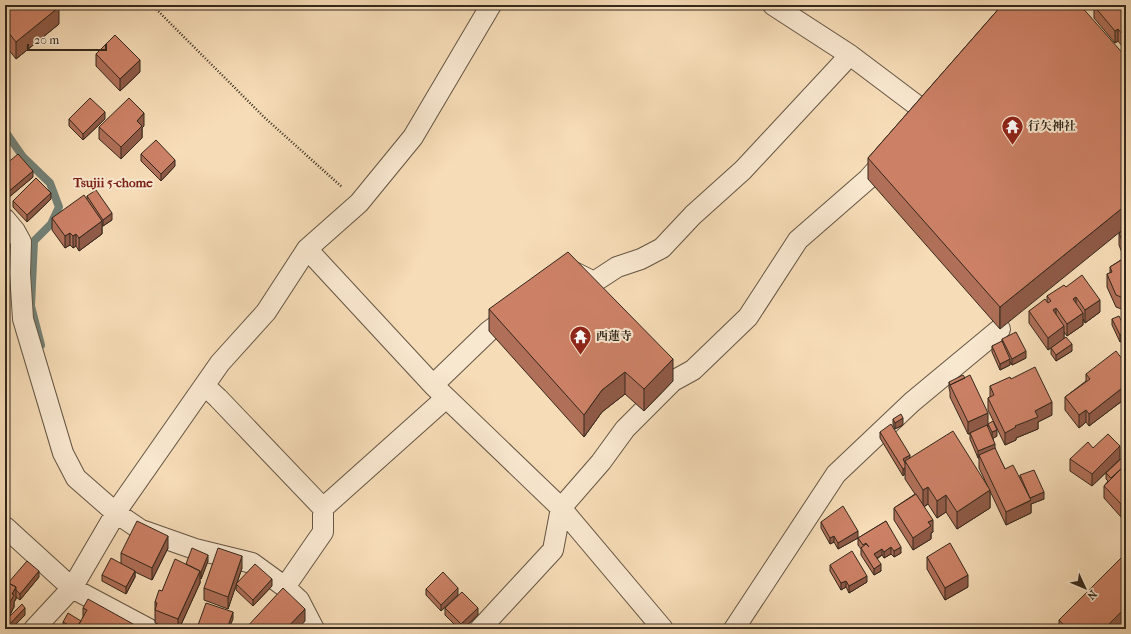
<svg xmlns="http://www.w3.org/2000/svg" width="1131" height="634" font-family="'IM FELL French Canon','Noto Serif JP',serif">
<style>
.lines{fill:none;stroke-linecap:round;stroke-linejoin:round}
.stream{stroke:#738075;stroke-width:8}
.minor-casing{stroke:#645543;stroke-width:22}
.path{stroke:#34281c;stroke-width:2.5;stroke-dasharray:1 2;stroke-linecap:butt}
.minor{stroke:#f9e8d0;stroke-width:20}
.wall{fill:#af6f58;stroke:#34281c}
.shaded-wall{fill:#8f5a47;stroke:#34281c}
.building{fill:#cc8166;stroke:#34281c}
.labels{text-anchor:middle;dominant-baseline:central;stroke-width:4;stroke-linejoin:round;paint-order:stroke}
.poi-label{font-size:12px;font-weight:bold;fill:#34281c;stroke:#f9e8d0;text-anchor:start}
.neighbourhood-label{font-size:13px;font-weight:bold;fill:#7a1f14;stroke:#f9e8d0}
</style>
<rect width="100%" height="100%" fill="#f6dcb7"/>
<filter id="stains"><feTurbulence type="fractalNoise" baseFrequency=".005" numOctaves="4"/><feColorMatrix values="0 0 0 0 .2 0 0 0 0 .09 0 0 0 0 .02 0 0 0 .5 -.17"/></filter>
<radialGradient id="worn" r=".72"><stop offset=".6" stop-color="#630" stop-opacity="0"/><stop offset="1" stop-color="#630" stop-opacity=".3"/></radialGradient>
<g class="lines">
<path class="stream" d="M5,131L23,157L50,183L59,207L51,224L34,241L31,306L41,345"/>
<defs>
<path id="minor" d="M773,5L850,55L927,113
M5,219L15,231L21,242L20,273L23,319L63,453L76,478L116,513L141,530L195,549L252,563L285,587L299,600L314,629
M307,249L433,385L561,508L663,629
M572,271L594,282L617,267L641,259L662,248L693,215L743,170L850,55
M433,385L489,331L512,314
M205,386L218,398L323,508
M5,527L72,588L149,629
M285,587L323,532V508L446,398
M34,629L72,588L120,506L220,363L266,312L307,249L359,203L413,137L491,5
M480,629L553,550L561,508L601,462L625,429L673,381L693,370L748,317L798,240L868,179L885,160
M734,629L836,474L912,402L1000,329"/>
</defs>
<use href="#minor" class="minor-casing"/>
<path class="path" d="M152,5L266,119L342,187"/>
<use href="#minor" class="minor"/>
</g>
<path class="wall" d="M5,5L59,24L16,59L5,45Z
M1002,5L1000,329L868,179V158Z
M1126,5V51L1118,41L1115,43L1094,18V6Z
M96,54L140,72L120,91L96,66Z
M69,119H105L83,140L69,126Z
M144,126L142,128V138L121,159L99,139V127Z
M141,154L175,166L161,181L141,161Z
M5,165L33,177L8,198L5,195Z
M87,196L112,220L103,226H102V234L79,251L76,246L73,248L70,245L65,248L52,230V218L87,199Z
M51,199L27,222L13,207V201Z
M1126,229V319L1124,315V310L1116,307L1107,287V274L1110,273V267L1124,258L1119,245V233Z
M1066,287L1100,312L1085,323L1083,319V325L1067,336L1064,332V338L1072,351L1056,361L1051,354V348L1056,344L1048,350L1029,323V311L1047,302V296Z
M489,309L673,381L644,411L625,394L602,412L584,437L489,331Z
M1112,319L1126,330V338L1120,342L1112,325Z
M1002,339L1026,358L1012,365L1010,362V365L1000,370L992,352V346L1002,342Z
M1126,364V398L1089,426L1086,422L1079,428L1065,410V397L1086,381V374Z
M1011,379L1052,415L1038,422V429L1016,438V440L1005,445L988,410V398L990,397V386Z
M949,382L988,425H987L988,427V424L997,436L993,438L995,449L1005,469L1020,478V475L1044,499L1031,504V513L1006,525L990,491V508L957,529L946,512L937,518L928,504L924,507L933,532L931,533V539L913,550L894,520V508L915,494L905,479V474L903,476L880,438V432L910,458L988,487L979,468V458H978L970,439V434H968L950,397V392L949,388Z
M893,419L903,425L895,429L893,425Z
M1093,448L1120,459L1092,486L1070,471V459Z
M1126,456V512L1121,517L1104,498V486L1108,481L1106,479V473Z
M886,521L901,553L894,557L891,554L884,558L882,555L877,559L881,571L874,575L861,555V549L858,545V538Z
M821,522L858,538L838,549L834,542L830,544L821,528Z
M168,548L152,580L135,572V577L126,594L102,581V575L121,563V553Z
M1126,553V625L1122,629H1059V620Z
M927,557L968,587L945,600L927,569Z
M208,561L201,579L200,578V583L179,629H171L155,623V602L162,591L186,564Z
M830,565L867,582L849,593L846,587L841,590L830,571Z
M242,568L237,583L272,586L253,606L236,590V585L228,609L204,600V588Z
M39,577L20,600L16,597V599L14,602V607L9,617L25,615L5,629L8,583Z
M426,589L458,595L441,611L426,595Z
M83,608L142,629H65L63,628V622L81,621L83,617Z
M445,608L478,615L463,629H459L445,615Z"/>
<path class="shaded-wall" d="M59,7V24L16,59V42Z
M1118,29V41L1115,43V31Z
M140,60V72L120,91V79Z
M105,112V119L83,140V134Z
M144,113V126L142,128V138L121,159V147L137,121Z
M175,160V166L161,181V174Z
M33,171V177L8,198V192Z
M51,193V199L27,222V215Z
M1126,205V227L1000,329V307Z
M112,213V220L103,226V220Z
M102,221V234L79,251V238Z
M70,233V245L65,248V236Z
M76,234V246L73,248V236Z
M1076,297V309L1073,299Z
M1100,300V312L1085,323V310Z
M1056,308V321L1053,310Z
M1083,313V325L1067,336V324Z
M1064,326V339L1048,350V338Z
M1126,332V338L1120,342V335Z
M1072,344V351L1056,361V355Z
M1026,351V358L1012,365V359Z
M673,359V381L644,411V389Z
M1010,359V365L1000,370V364Z
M625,372V394L602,412L584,437V415L602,390Z
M1126,385V398L1089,426V414Z
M1052,402V415L1038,422V429L1016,438V440L1005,445V433L1035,411Z
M1086,410V422L1079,428V415Z
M988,413V425L968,434V422Z
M903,418V425L895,429V423Z
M997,430V436L992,439V432Z
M995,444V450L979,455V458H978V451Z
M1120,446V459L1092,486V474Z
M910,455V461H905V464L903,459Z
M905,468V474L903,476V469Z
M928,487V504L923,507V490Z
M990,490V508L957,529V512Z
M1044,492V499L1031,504V513L1006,525V512L1030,501V498Z
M946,495V512L937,518V501Z
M1126,500V512L1121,517V504Z
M933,520V532L931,533V539L913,550V538L928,522Z
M858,531V538L838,549V543Z
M168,536V548L152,580V568Z
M834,536V542L830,544V538Z
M891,547V554L884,558V552Z
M901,547V553L894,557V551Z
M882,549V555L874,560V554Z
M208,555V561L201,579V572Z
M242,556V568L228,609V597Z
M881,564V571L874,575V569Z
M39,571V577L20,600V594Z
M135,571V577L126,594V587Z
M200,571V583L179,629H178V619Z
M968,575V587L945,600V588Z
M867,576V582L849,593V586Z
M272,579V586L253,606V600Z
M846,581V587L841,590V583Z
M16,587V599L14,602V607L5,623V611L12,594Z
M458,588V595L441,611V605Z
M1126,607V625L1122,629H1104Z
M25,608V615L11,629H5Z
M478,608V615L463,629H461V624Z
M305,609V621L298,629H286Z
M233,612V619L229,629H227Z"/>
<path class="building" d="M5,5H58L59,7L16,42L5,28Z
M1002,5H1080L1126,57V205L1000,307L868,158Z
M1096,5H1126V39L1118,29L1115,31L1094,6Z
M115,35L140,60L120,79L96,54Z
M90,98L105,112L83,134L69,119Z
M129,98L144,113L137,121L142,126L121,147L99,127Z
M156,140L175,160L161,174L141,154Z
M18,154L33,171L8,192L5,188V165Z
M36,178L51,193L27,215L13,201Z
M96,190L112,213L103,220L87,196Z
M84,195L102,221L79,238L76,234L73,236L70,233L65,236L52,218Z
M1126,229V250L1119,233Z
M568,252L673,359L644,389L625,372L602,390L584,415L489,309Z
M1126,257V299L1116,295L1107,274L1112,272L1110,267Z
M1082,275L1100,300L1085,310L1076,297L1073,299L1083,313L1067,324L1056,308L1053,310L1064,326L1048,338L1029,311L1045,299L1048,303L1051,301L1047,296L1064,285L1066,287Z
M1119,316L1126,330V332L1120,335L1112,319Z
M1016,332L1026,351L1012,359L1002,339Z
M1066,337L1072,344L1056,355L1051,348Z
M1002,341L1010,359L1000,364L992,346Z
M1116,351L1126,364V385L1089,414L1086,410L1079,415L1065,397L1090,379L1086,374Z
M1035,367L1052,402L1035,411L1038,417L1015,426L1016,427L1005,433L988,398L994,395L990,386L1010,377L1011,379Z
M963,375L965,378L950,385L949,382Z
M970,375L988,413L968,422L950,385Z
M901,414L903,418L895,423L893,419Z
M993,421L997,430L992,432L988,424Z
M891,424L910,455L903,459L905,463V468L903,469L880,432Z
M987,425L995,444L978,451L970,433Z
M953,431L990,490L957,512L946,495L937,501L928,487L923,490L905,461Z
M1108,434L1120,446L1092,474L1070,459L1088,442L1093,448Z
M995,448L1005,469L1013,465L1031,500L1006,512L979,455Z
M1125,455L1126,456V467L1125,465L1111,478L1106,473Z
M1125,465L1126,467V500L1121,504L1104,486Z
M1034,470L1044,492L1030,498L1020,475Z
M916,494L933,520L928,522L931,526L913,538L894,508Z
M843,506L858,531L838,543L834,536L830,538L821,522Z
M137,521L168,536L152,568L121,553Z
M886,521L901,547L894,551L891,547L884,552L882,549L874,554L881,564L874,569L861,548L866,544L869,547L866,543L863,545L858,538Z
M950,543L968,575L945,588L927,557Z
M192,548L208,555L201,572H200V571L186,564Z
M218,548L242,556L228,597L204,588Z
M852,551L867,576L849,586L846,581L841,583L830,565Z
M1126,553V607L1104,629H1068L1059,620Z
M111,558L135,571L126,587L102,575Z
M175,559L200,571L178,619L155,610L157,603L155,602L159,590L162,591Z
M27,561L39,571L20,594L16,590V587L8,583Z
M255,564L272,579L253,600L236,584Z
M443,572L458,588L441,605L426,589Z
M5,581L16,587L12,594L14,595L5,611Z
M283,588L305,609L286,629H245Z
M462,592L478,608L461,624L445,608Z
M88,599L142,629H89L79,624L87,610L83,608Z
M206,603L233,612L227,629H201L197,628Z
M22,604L25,608L5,629V621Z
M68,613L81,621L79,624V629H77L72,626V627L63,622Z
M303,625L308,629H299Z
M72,626L77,629H71Z"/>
<defs>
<symbol id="temple-pin" viewBox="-11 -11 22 30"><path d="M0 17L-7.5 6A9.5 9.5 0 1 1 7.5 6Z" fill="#8f2418" stroke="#f9e8d0"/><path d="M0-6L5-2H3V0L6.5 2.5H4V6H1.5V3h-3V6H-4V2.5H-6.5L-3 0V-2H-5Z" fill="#fff"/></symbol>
</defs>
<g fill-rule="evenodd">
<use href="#temple-pin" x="1000" y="114" width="25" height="34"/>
<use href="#temple-pin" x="568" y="324" width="25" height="34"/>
</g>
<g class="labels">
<g class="poi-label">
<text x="1028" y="126">行矢神社</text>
<text x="596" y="336">西蓮寺</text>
</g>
<g class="neighbourhood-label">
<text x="113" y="182">Tsujii 5-chome</text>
</g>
</g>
<rect width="1131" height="634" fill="none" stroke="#f6dcb7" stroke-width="20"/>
<rect x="6" y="6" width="1119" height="622" fill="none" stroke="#34281c" stroke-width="2"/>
<rect x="10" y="10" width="1111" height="614" fill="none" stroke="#34281c"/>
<g transform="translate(1085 588) rotate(134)" stroke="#f9e8d0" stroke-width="3" paint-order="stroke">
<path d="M0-3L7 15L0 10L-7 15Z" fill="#34281c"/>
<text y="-6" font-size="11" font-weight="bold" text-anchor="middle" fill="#34281c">N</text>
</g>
<path d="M28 44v6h78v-6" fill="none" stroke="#34281c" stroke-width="2"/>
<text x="34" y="44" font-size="12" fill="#34281c" stroke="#f9e8d0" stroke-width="3" paint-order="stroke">20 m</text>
<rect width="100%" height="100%" filter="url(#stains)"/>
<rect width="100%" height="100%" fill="url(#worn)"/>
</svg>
